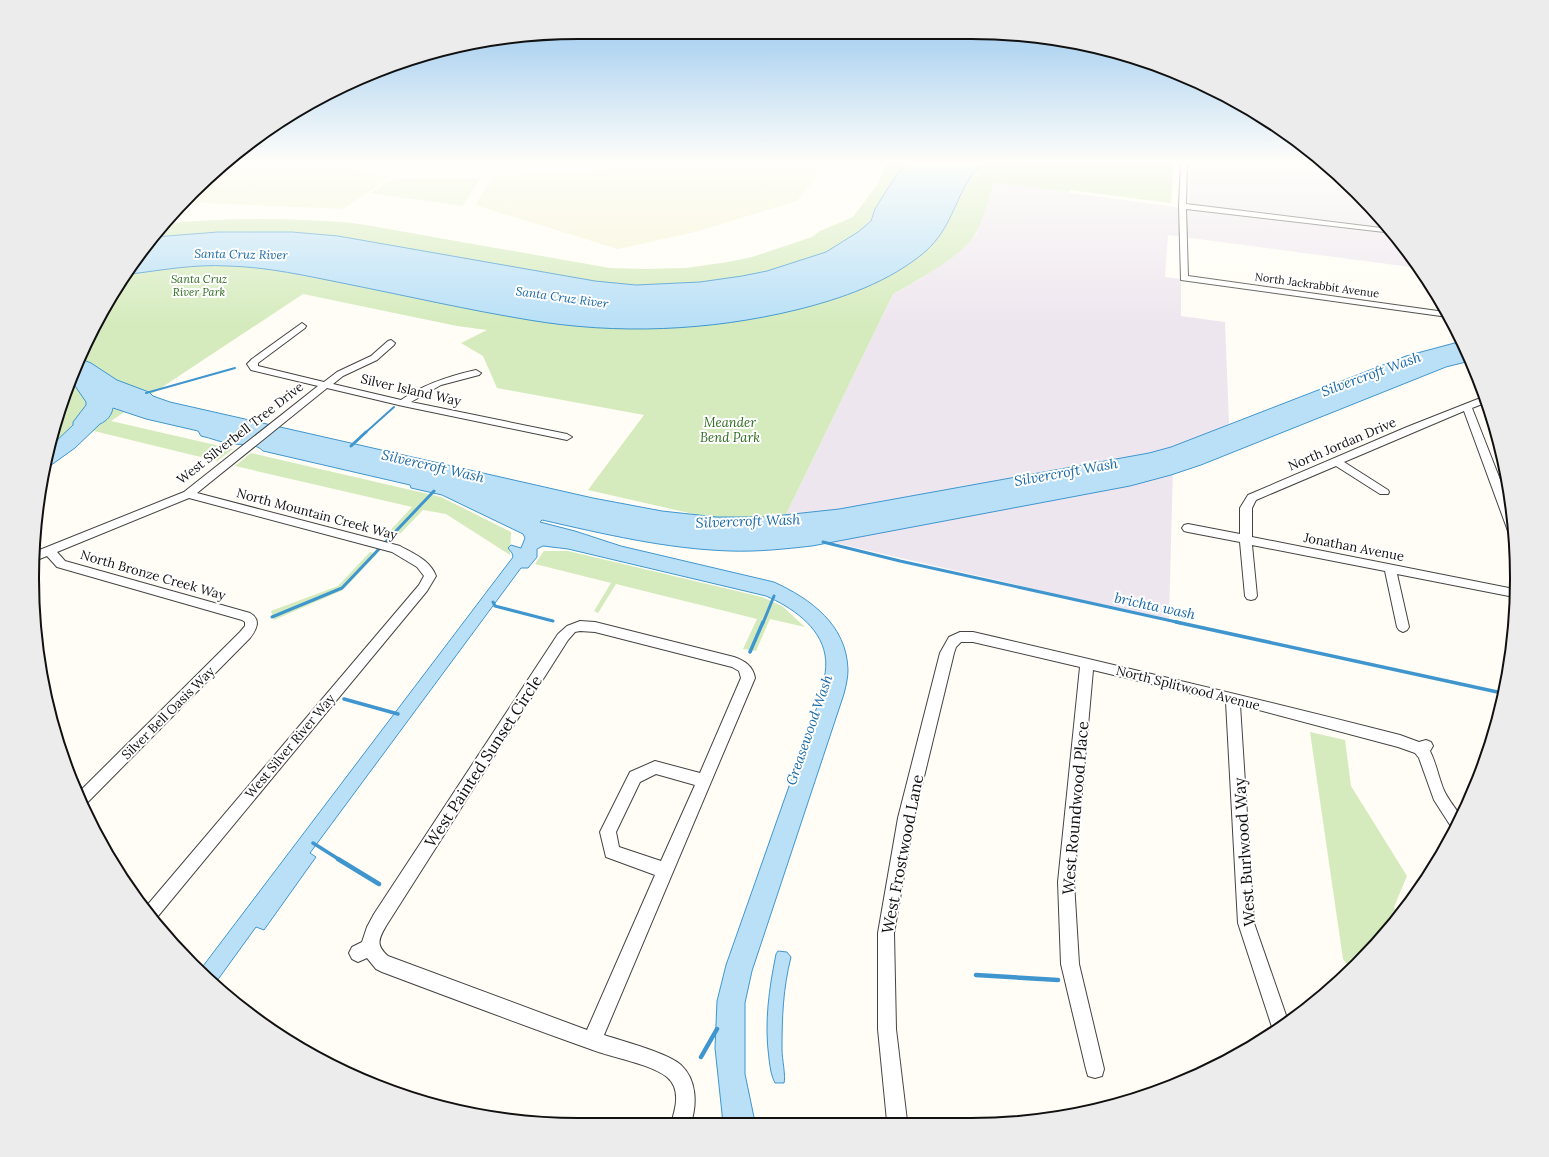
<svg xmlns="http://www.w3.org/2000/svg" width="1549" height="1157" font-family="Lora,serif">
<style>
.industrial{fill:#eee6ef}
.farmland{fill:#f6f3d4}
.green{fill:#d5ebbd}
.pitch{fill:#e6f2cf}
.water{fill:#b9e0f7;stroke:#3f96cf}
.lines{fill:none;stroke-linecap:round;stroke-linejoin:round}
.stream-far3{stroke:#3f96cf;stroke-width:2}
.stream-far2{stroke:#3f96cf;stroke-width:3}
.stream-far1{stroke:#3f96cf;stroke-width:3.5}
.stream{stroke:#3f96cf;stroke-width:4.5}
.street-casing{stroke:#444;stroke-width:2}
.street{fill:#fff;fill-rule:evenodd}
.labels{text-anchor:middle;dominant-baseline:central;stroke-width:4;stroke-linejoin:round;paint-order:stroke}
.far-park-label{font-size:11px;font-style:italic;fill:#2f6b1f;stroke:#fff}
.far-street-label{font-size:11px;fill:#111;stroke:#fff}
.far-water-label{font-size:12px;font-style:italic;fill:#1768a6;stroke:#fff}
.street-label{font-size:13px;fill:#111;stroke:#fff}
.park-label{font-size:13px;font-style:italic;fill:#2f6b1f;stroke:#fff}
.water-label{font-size:14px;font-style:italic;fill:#1768a6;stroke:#fff}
.near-street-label{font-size:16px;fill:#111;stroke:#fff}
.rim{fill:none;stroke:#111;stroke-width:2}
</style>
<rect width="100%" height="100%" fill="#fffdf5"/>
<path class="industrial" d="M1190,162H1320L1357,192L1404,246L1418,268L1168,235L1165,277L1181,279V316L1225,322L1230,448L1173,468L1169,620L840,544L777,533L893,294L922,278L965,247L976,235L994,183L1069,192L1070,193L1189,209Z"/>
<path class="farmland" d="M226,162H323L391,177L343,209L184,202L218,167Z
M670,162H830L797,201L695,232L618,249L475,205L491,179L506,175L590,171Z"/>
<path class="green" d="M887,162H1174L1171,203L1070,190L1069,192L994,183C989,197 982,223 975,235C962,256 915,282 893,294L777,533L588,490L644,415L497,388L483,356L461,343L487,330L457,326L303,294L111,421L233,449L217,461L94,431L45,464L88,337L164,224C227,217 290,218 354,223L610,268L645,269L686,268L728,262L752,257L812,237L820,231L853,217L879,182Z
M251,453L441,497L511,532L510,555L446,514L423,510L395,539L385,536L412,507L235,466Z
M544,551H568L762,597L782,606L805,627L770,619L756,651L743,649L757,619L616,584L598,613L594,611L611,583L535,564Z
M370,552L377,554L343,590L274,620L271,611L338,586Z
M1310,732L1345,740L1351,786L1407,876L1394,907L1399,915L1381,939L1350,968L1343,959Z"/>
<path class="pitch" d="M481,178L462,206L370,193L394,179Z"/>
<path class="water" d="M906,162H983C980,167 974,171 971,176C954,202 951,228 926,251C890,282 841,299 796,310C710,331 617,335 529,320C468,310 407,296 347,284C307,276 268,267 228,266C195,264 163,270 131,274L155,237L218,232H292L338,236L595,281L636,285L700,282L742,276L767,271L826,252L858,232L871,221L875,209L888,188Z
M1462,341L1470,361L1446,367L1201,465L1171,475L1130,486L812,546C785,549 758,552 730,551C666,549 604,534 542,520L540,522L575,531L621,546L774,582C811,599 847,625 848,670C848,678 846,686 844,694L752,971L745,1003V1074L755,1122L723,1123L715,1048L717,1001L726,965L819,701C822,687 828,670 825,655C820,626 791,607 766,596L568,549L543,546L537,549V557L528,568H521L310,853L316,857L264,930L256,927L214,985L200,970L513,557L512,553L508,548L511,545L521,548L525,538L523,534L442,495L411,488L410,485L263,451C256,443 242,445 232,444C222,443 211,438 201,436L198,431L146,419L113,408C112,415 107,421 100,424L75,448L43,471L51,446L73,425V422L86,405V402L73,383L81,359L91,363L117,380L149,392L153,396L170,402L593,498L662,511L717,517H765L839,509L1149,453L1171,447L1406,356Z
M778,951L787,952L791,957C783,989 782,1017 782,1050C782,1058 786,1077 784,1083H775C771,1075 770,1067 769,1059C764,1022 769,989 776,954Z"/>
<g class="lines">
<path class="stream-far3" d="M146,393L235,368
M365,433L394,407"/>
<path class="stream-far2" d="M351,446L366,432
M823,542L900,561L1181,623
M493,602L495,606L553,621
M272,617L342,588L434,491
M763,623L774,596"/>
<path class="stream-far1" d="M1176,622L1502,693
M750,652L763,622
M344,699L398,714
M313,843L340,860"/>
<path class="stream" d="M338,859L379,884
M976,975L1058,980
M701,1057L717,1029"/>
<defs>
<path id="street" d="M1181,162H1187L1186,204L1389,229L1393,233L1186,209L1188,276L1445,312L1448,317L1181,280L1179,206Z
M302,323L306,326L305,328L258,363V366L324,382L337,372L371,356L388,341L391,340L395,343L394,345L377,360L343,376L333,384L401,400C424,384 449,376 476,370L481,373L479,375L441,385L411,402L567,434L572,437L567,440L403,406L327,388L197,493L400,546C414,554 430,560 436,576L427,591L154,921L144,909L419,585L424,576L417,567L392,552L189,498L57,552L65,561L250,613C262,620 256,630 250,638L84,806L77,794L240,632L245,626V622L242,620L57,567L47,556L37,560V551L184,492L318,386L251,370L247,364L252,359Z
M1483,397L1485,403L1472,408L1510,505L1514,535L1510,534L1508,531L1464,411L1344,462L1388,490L1389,492L1388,494H1380L1336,466L1256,500L1252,508V537L1514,589V597L1397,574L1409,627L1407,630L1403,632L1399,630L1397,627L1385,571L1252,545L1257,596L1255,599L1251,600L1247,599L1245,596L1240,542L1188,532L1184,531L1182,528L1184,525L1188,524L1240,534V508L1248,495L1407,427Z
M580,621L595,622L734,657C745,661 753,666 755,678L604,1035C622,1041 668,1053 681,1065C697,1080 697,1104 691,1123H671C676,1108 681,1089 667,1077C651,1064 610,1057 590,1049C520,1024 451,998 382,972L376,969L367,958L358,962L352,959L349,953L352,947L362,942L367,927L374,914L558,634L567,626ZM580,631L595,632L732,667L739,671L741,678L700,773L655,761L630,772L600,832L606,857L655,875L587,1030L388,956C376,945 378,940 386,926L568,640L575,632ZM656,774L695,785L661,861L619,847L616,832L640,782Z
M960,632H973C1116,665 1258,699 1400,735L1419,742L1426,740L1431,742L1433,746L1430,751C1436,763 1438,775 1443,788C1447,798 1454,806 1460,815L1454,829L1452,828L1434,800L1419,758L1415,753L1398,747L1240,705L1254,923L1288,1021L1273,1030L1238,923L1226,702L1093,670L1074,882L1079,964L1104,1069L1102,1076L1095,1078L1088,1076L1086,1069L1061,964L1058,882L1080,667L973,642H961L956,647L954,653L914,818L894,933L896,1029L907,1121H887L878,1029V933L898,818L940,653L949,637Z"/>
</defs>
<use href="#street" class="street-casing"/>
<use href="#street" class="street"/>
</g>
<linearGradient id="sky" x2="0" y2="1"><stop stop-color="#95c6ee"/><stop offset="0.5" stop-color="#fffefa"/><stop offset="1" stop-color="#fffefa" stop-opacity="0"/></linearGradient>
<rect width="1549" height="324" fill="url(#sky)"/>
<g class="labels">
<g class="far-park-label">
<text x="199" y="279">Santa Cruz<tspan x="199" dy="13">River Park</tspan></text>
</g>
<g class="far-street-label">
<text transform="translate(1317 285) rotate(8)">North Jackrabbit Avenue</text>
</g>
<g class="far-water-label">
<text transform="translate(241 254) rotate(1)">Santa Cruz River</text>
<text transform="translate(562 297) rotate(8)">Santa Cruz River</text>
</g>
<g class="street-label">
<text transform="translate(411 390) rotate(13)">Silver Island Way</text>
<text transform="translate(240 433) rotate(-38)">West Silverbell Tree Drive</text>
<text transform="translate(1342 444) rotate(-23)">North Jordan Drive</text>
<text transform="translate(317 514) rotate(15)">North Mountain Creek Way</text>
<text transform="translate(1354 547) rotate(11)">Jonathan Avenue</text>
<text transform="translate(153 575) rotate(16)">North Bronze Creek Way</text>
<text transform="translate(1188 688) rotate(14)">North Splitwood Avenue</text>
<text transform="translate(168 713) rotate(-45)">Silver Bell Oasis Way</text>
<text transform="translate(290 746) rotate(-50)">West Silver River Way</text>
</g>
<g class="park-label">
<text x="730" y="422">Meander<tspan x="730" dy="15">Bend Park</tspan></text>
</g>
<g class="water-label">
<text transform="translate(1371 374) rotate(-20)">Silvercroft Wash</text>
<text transform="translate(433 466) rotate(13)">Silvercroft Wash</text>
<text transform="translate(1066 472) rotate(-10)">Silvercroft Wash</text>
<text transform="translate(748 521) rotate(-2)">Silvercroft Wash</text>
<text transform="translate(1155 606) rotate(12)">brichta wash</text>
<text transform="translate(809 730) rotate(-71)">Greasewood Wash</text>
</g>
<g class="near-street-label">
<text transform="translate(483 761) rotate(-57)">West Painted Sunset Circle</text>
<text transform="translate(1075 808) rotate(-85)">West Roundwood Place</text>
<text transform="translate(1244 852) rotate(-94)">West Burlwood Way</text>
<text transform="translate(902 854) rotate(-79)">West Frostwood Lane</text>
</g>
</g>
<path d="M0 0H1549V1157H0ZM578 39H971A539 539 0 0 1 1510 578V579A539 539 0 0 1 971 1118H578A539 539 0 0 1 39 579V578A539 539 0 0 1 578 39Z" fill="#ececec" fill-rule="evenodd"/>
<path class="rim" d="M578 39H971A539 539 0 0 1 1510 578V579A539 539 0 0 1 971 1118H578A539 539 0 0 1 39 579V578A539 539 0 0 1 578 39Z"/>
</svg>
